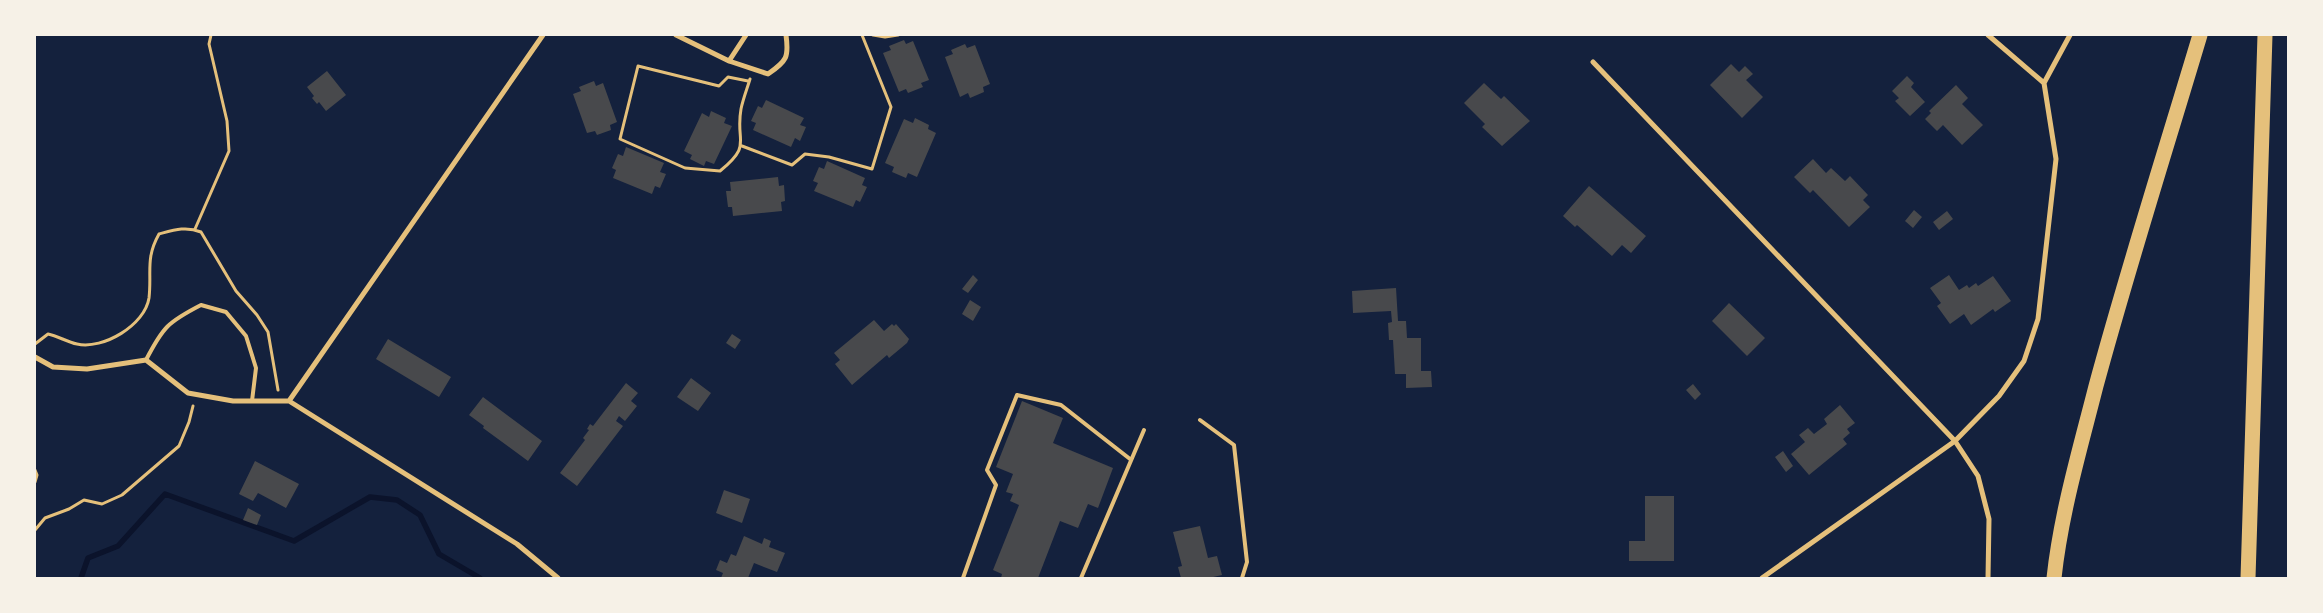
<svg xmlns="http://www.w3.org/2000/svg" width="2323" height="613" font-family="'DM Sans',sans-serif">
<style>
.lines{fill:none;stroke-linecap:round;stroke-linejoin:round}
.stream{stroke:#0b132b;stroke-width:5.5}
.building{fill:#48494c}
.path{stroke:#e5c07b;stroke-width:3}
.service{stroke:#e5c07b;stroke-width:4}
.minor{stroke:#e5c07b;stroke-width:5}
.motorway{stroke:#e5c07b;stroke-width:15}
</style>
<rect width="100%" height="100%" fill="#14213d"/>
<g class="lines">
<path class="stream" d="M81,578L88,558L118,546L165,494L294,541L370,497L397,500L420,515L439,554L480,578"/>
</g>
<path class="building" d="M904,40L906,44L913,41L929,80L921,83L923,87L908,93L906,89L899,92L883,53L891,50L889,46Z
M965,44L967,48L975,45L990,84L983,87L984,92L970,98L968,93L960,97L945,57L953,54L951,50Z
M1731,64L1739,72L1745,66L1753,74L1746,80L1763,97L1742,118L1710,85Z
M327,71L346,95L326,111L319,102L317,104L312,98L314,96L307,87Z
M1907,76L1914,83L1911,87L1925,102L1910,116L1895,101L1899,98L1892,91Z
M594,81L596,86L603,83L617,122L610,125L611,130L597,135L595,131L587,133L573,94L581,91L579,87Z
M1484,83L1501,99L1504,96L1530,121L1502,146L1482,127L1485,124L1464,103Z
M1956,85L1968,98L1962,104L1983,125L1962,145L1943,125L1937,131L1925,119L1931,113L1929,111Z
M766,100L804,118L800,125L806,127L800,141L795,138L791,147L753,130L756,123L751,121L758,106L762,108Z
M711,111L726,118L724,123L732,126L714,164L706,161L704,166L690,159L692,155L684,151L702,113L709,117Z
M915,118L929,125L928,129L936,133L917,177L908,173L906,178L892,172L894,167L885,163L904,119L913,123Z
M626,147L664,163L660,172L666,174L660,188L655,186L652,194L613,178L616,170L612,168L618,154L623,156Z
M1813,159L1826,173L1831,168L1845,181L1850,176L1868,195L1863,200L1870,207L1849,227L1813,190L1810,193L1794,177Z
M827,161L865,178L862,185L867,187L860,202L856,200L853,207L814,191L818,183L813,181L819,167L824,169Z
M778,177L779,186L784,185L785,201L781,202L782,211L733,216L732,207H728L726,191H731L730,182Z
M1589,186L1646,236L1631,253L1622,245L1612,256L1577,225L1575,227L1563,216Z
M1914,210L1922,217L1913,228L1905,221Z
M1947,211L1953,219L1939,230L1933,222Z
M973,275L978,280L968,293L962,289Z
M1949,275L1959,290L1967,285L1969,288L1976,283L1978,286L1993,276L2011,301L1995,312L1993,309L1971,325L1964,314L1950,324L1937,306L1941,303L1930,288Z
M1396,288L1398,321H1406L1407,338H1421V371H1431L1432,387L1406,388V374H1395L1393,340H1389L1388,323L1392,322L1391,311L1353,313L1352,291Z
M970,300L981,307L973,321L962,314Z
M1729,303L1765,338L1747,356L1712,321Z
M874,320L884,331L892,324L894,326L896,324L909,339L907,343L889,358L887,355L852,385L835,364L840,360L834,353Z
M732,334L741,340L735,349L726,343Z
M388,339L451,377L439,397L376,359Z
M691,378L711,393L698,411L677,397Z
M626,383L638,393L631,401L637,406L625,421L619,416L616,421L623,426L577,486L560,473L585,440L583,438L589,430L587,429L590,424L593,426Z
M1693,384L1701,394L1695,400L1686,390Z
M483,397L542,441L528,461L483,428L484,426L469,415Z
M1022,401L1063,418L1053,443L1113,468L1098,508L1088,504L1078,528L1060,521L1038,578H1001L1002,574L993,570L1019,505L1010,501L1013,494L1006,492L1013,474L996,467Z
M1840,405L1855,423L1847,429L1850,433L1843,439L1847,444L1809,475L1791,454L1805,442L1799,435L1808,428L1814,434L1827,424L1824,419Z
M1783,451L1793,466L1786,472L1775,457Z
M255,461L299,484L286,508L258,493L253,501L239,494Z
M724,490L750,499L742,523L716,513Z
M1645,496H1674V561H1629V541H1645Z
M248,508L261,515L257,525L243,520Z
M1200,526L1208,558L1217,556L1222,575L1209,578H1181L1178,567L1182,566L1173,532Z
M744,536L762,544L764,538L771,541L769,547L785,553L777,572L754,563L748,578H721L723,573L716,570L720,560L727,563L731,554L736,556Z"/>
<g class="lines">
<path class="path" d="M873,35L885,37L898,35
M748,81L728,77L719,86L638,66L620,139L685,168L720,171C753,144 735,143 741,109C743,99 747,89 750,79
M742,146L792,165L805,154L829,157L872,169L891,107L862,35
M195,229L229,151L227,121L209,44L211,35
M35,344L48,334C58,336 67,342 77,344C103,350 145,325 149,298C152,272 145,259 159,234C174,230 186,226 201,232L236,291L257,315L268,332L278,390
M35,470L37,475L35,482
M35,530L45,518L69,509L84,500L102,504L122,495L179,446L189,422L193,406"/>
<path class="service" d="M146,360C163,327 168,322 201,305L226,312L246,336L256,368L252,401
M1200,420L1234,445L1247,562L1242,578
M963,578L996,485L987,470L1017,395L1061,405L1130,459
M1081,578L1144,430"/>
<path class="minor" d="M676,35L729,61L768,74C787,61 789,57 786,35
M1988,35L2044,83
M729,61L746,35
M1593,62L1955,441L1978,476L1989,519L1988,578
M35,357L53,367L87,369L146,360L188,393L233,401H289L517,544L558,578
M289,401L543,35
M1762,578L1955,441L1999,396L2024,361L2038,319L2056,159L2044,83L2070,35"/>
<path class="motorway" d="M2054,578C2061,513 2080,449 2096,386C2128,268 2165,152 2200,35
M2248,578L2265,35"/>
</g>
<rect width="2323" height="613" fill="none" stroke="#f6f1e7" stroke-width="72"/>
</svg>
